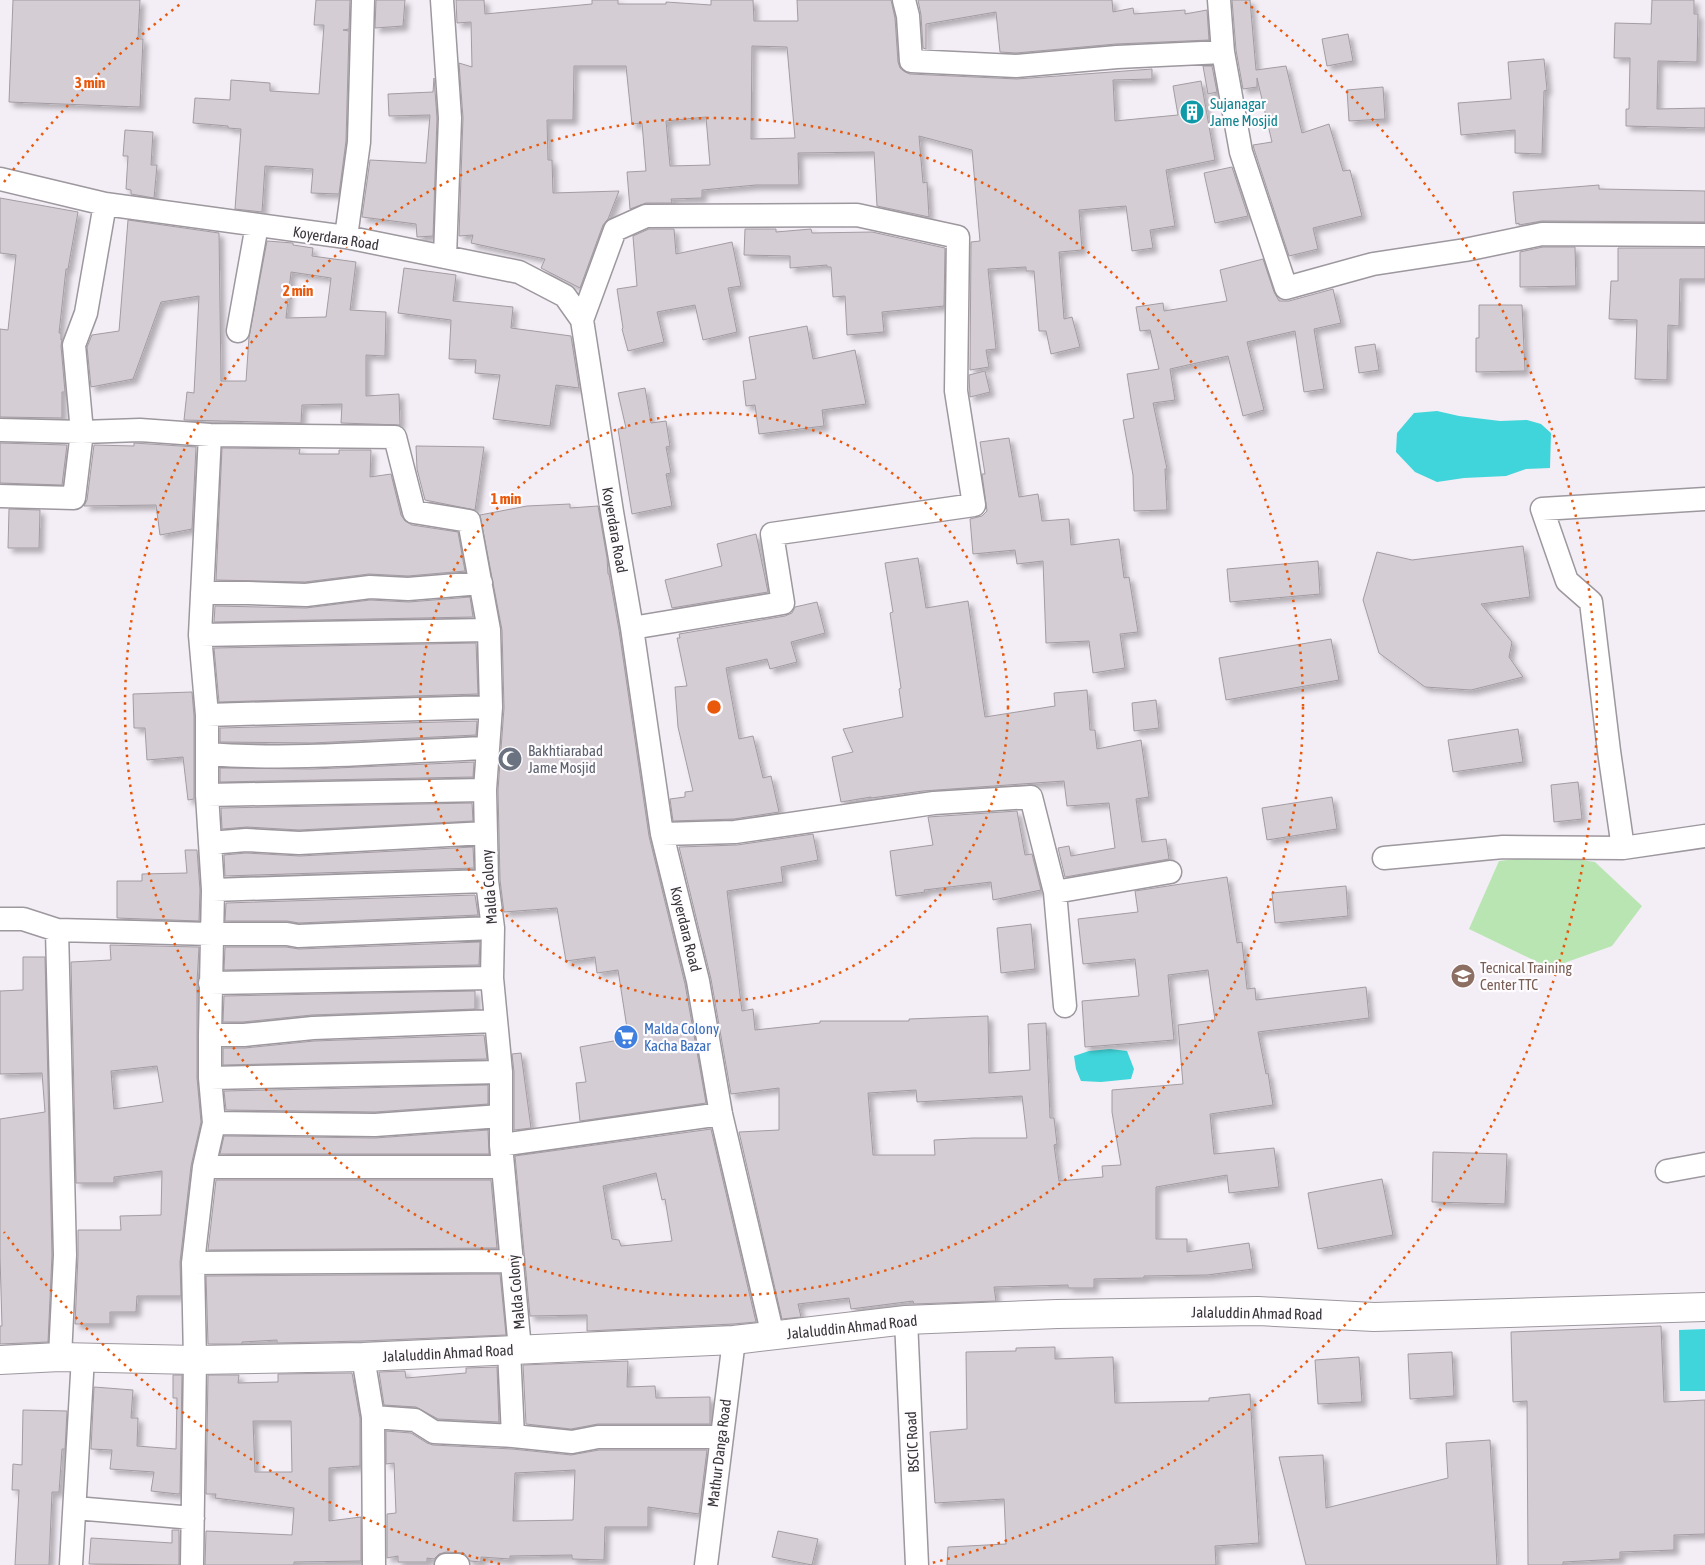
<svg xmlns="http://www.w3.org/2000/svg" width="1705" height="1565" font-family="'Asap Condensed',sans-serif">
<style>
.green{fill:#b9e5b3}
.water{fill:#3fd5da}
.building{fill:#d5cdd4;stroke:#a39ca2;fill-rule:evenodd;filter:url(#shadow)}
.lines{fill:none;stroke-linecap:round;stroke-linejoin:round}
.minor-casing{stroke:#9d979e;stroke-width:25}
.tertiary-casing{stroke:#9d979e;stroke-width:30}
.minor{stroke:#fff;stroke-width:22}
.tertiary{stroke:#fff;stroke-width:28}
.ring{fill:none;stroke:#e8590c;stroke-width:2.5;stroke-dasharray:2.5 5}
.labels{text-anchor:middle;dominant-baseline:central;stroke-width:4.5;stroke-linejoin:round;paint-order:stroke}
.culture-label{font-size:15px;fill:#0d838f;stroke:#fefcff;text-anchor:start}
.street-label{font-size:15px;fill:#373537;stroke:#fefcff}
.worship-label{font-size:15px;fill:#5b616d;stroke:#fefcff;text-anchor:start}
.education-label{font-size:15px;fill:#785e54;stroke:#fefcff;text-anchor:start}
.shop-label{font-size:15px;fill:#366cbe;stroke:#fefcff;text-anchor:start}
.centre{fill:#e8590c;stroke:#fefcff;stroke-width:2.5}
.ring-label{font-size:15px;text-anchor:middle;font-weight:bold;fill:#e8590c;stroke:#fefcff;stroke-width:4.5;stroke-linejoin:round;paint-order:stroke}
</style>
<defs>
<filter id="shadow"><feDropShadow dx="4.5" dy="4.5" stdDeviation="2.5" flood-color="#0004"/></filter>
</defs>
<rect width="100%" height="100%" fill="#f3edf5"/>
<path class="green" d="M1548,855L1595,862L1642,906L1612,946L1550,968L1469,929L1499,861Z"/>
<path class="water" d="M1437,411L1459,416L1500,421L1527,420L1541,424L1551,433L1550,468L1526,469L1506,476L1464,478L1437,482L1415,472L1396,452L1397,433L1414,413Z
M1110,1049L1127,1051L1134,1069L1131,1079L1101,1082L1081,1081L1076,1069L1074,1056L1089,1051Z
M1705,1329V1391H1680L1679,1330Z"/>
<path class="building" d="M13,0H140L138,39H143L140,107L9,102Z
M316,0H350L349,29L343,30L349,31L346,141L339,194L311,193L313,169L265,166L262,212L235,209L241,129L228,128V126L193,123L195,98L230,100L231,80L270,83V91L319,94L324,25H314Z
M376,0H405L403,26L375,28Z
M456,0H484L485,14L592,4V0H618V4H666V2L711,5V0H753L754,21H798L797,0H891L895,18L898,62L900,68L905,72L910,74L1017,79L1152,69V79L1113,80L1115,121L1178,115L1173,86L1201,81L1215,160L1166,170L1175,226L1150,230L1153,248L1132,251L1126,206L1079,210L1082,250L1059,252L1064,319L1072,317L1080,347L1051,354L1046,331H1039L1034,271H1026V267L988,269L996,349L986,350L989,367L970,370L971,242L980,241L972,150L919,136L923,183L927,182L929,217L877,206L874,152L798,153L799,185H756L702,190V198L671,199L672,203H646L630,209L627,172L646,171L642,123L632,124L626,66H574L573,120H547L548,160H552L553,193L619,191L608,219L603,225L580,288L541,268L545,259L471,243L473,235L459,236L463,118L459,63L472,67L471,22L457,23ZM752,46L787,47L795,138L751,139ZM706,117L710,165L670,166L666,121Z
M918,0H1112L1113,12L1133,8L1134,14L1185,10V14L1207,10L1209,40L1116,44L1016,53L1000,52L996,12L926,24V49L923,48L921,15Z
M1232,0H1250L1256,70L1286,66L1302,133L1329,124L1343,171L1350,170L1362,216L1313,228L1318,249L1289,256L1254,149L1253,145L1272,142L1257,78V87L1243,89L1236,50Z
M1652,0H1694V14H1698L1697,62L1658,61L1657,109L1705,108V128L1626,126V109H1629L1630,58H1614L1615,23L1651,24Z
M1348,34L1353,61L1327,66L1322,39Z
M1544,59L1547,90L1544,91L1542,154L1515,153V130L1461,135L1458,103L1511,99L1508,62Z
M1203,66H1212L1217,92L1208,94Z
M434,78L437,118L433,236L417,237L416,224L362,217L370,160L426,163L430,115L389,116L388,94L433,92Z
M1383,87L1385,119L1349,121L1347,90Z
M125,130L153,132L151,165H157L154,198L131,194V190L126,189L128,156H123Z
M1232,167L1248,216L1215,223L1204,173Z
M1599,185V189L1705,191V222L1542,221L1519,225V223L1516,224L1513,192Z
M0,198L78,212L68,269H66L59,333H61V340L62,339L61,346L65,392H62V418L0,417V329L8,330L16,255L0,253Z
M128,220L219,233L221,381H246L249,337L267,241L293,243V245L313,248L312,256L356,262L350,310L386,312L385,356L366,355V396L399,394L400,425L341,423L342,404L302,405L301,423L184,420L187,392L194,393L199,296L161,302L133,379L91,387L87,347L92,335L119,331ZM291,272L331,278L326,317L286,318Z
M649,229H674L676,254L732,242L741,286L728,288L737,332L703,340L695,305L657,312L664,342L628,351L622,329L623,328L617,289L637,286L633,236Z
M745,229H776V232L811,229L812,233L872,232L945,248L944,306L882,312L884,332L847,335L845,296L833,297L831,267H827V265L790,268V256L744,255Z
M1543,247H1575L1576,286L1520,287V252Z
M1618,248H1705V279H1680L1679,326L1668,325L1667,380L1635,379L1637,320L1609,319L1611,281H1618Z
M1263,259L1274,292L1279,301H1289L1333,289L1341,323L1314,329L1324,389L1304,392L1295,331L1247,342L1264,410L1243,416L1228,356L1170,369L1175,400L1153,403L1167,469H1165L1167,510L1134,511L1133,475L1123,420L1134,418L1127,374L1159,369L1150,330L1140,331L1136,307L1163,303L1164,311L1227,301L1220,270Z
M404,268L456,275L453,301L513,307L511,328L571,336L579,388L556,385L550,426L493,419L500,375L475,373L476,360L449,359L451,320L398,313Z
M1479,305H1522L1525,371L1476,372V338H1479Z
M807,326L813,359L855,350L866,404L822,410L824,426L759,434L755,405L746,406L743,381L756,379L749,337Z
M1375,344L1379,370L1359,373L1355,347Z
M985,371L990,392L970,397L969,375Z
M645,388L651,423L666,421L670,446L666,447L671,473L666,474L672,506L632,514L618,429L626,428L618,393Z
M1009,438L1019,497L1038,494L1042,521L1069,519L1071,545L1119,539L1124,578L1129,577L1138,632L1120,634L1125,668L1093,673L1089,641L1046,643L1043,561L1017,564L1015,550L973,554L970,519L982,516L987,511L982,474H985L980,442Z
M0,443L67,445L62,485L0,483Z
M134,443L196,447L192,529L160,535L156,505L84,506L87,500L94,445L134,446Z
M416,446L484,447L475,510L425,500L417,469Z
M222,448L300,449L299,454H339V450H371L370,477L391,474L401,515L405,521L412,525L458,532L465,571L408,576L369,574L305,582L216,580Z
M570,504V508L598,506L607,558L608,574H609L619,630L649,836L685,984L706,1103L580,1121L576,1083L586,1082L580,1047L619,1040L618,1030L627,1028L618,970L597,973L595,957L566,961L557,908L504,912L500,880L498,790L504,708L502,630L480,515L527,506Z
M9,509L40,510L39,548H8Z
M756,534L768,592L672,608L665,580L722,566L717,544Z
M1523,546L1530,597L1481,604L1512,642L1509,657L1523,677L1471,690L1425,687L1379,653L1363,600L1377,552L1412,560Z
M918,558L926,608L968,601L985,717L1055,706L1054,693L1087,690L1090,730H1095L1097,749L1141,740L1149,797L1136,799L1142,842L1166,839L1169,859L1065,877L1058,848L1069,846L1071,856L1115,848L1109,803L1067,806L1064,781L923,791L871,798V797L841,802L832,757L853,752L843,729L903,717L899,689L901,688L890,613L893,612L885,563Z
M1318,561L1320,594L1230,602L1227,569Z
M470,597L473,617L214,622L215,606L306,608L370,600L409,602Z
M817,602L825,633L791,642L797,662L770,669L767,659L726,668L739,739L753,736L763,778L771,776L779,812L734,819L673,821L670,799L685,797V792L693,791L678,727L675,687L687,686L677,638H680L679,634L785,616L792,613L795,607Z
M1331,639L1339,680L1226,700L1219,658Z
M476,643L478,694L219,702L214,648Z
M192,692L194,716V799L188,800L183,757L147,760L145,728H134L133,694Z
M1156,700L1159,728L1134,731L1132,703Z
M477,721L476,735L312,743L220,742V728Z
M1518,729L1523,762L1453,772L1448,740Z
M474,762L473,777L220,782V768L313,769Z
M1578,782L1582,819L1554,822L1551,785Z
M1332,797L1337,829L1267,840L1262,808Z
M472,803L473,821L299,830L247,827L222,829L221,808Z
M1017,811L1025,855L1032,854L1041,890L993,900L991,882L924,890L925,892L896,896L890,851L933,845L928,817Z
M813,834L818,860L781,867L783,882L727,891L742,1011L753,1009L755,1030L820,1023V1021H909V1019L988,1016L989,1073L1030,1070L1028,1024L1046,1023L1050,1118H1054L1057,1144L1054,1145L1059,1181L1103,1177L1102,1166L1121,1165L1112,1112V1090L1183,1084L1178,1025L1215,1020L1208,970L1168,975L1174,1040L1085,1047L1082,1001L1139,996L1135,959L1083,964L1078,919L1138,912L1135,891L1227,877L1237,943L1242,942L1247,989L1255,988L1256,1000L1366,987L1369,1018L1258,1032L1266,1074L1268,1073L1273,1105L1210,1114L1214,1154L1274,1148L1279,1187L1229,1193L1227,1175L1156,1187V1239H1187V1252L1249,1243L1253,1269L1207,1275L1144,1276V1278L1094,1279V1288H1068V1285L994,1287L996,1301L914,1304L913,1301L851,1309L849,1298L798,1304L801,1317L782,1319L739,1132L779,1130V1088L731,1094L711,979L679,847L737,845ZM916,1090L917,1102L1022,1096L1027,1138H973L934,1140L935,1155H873L868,1093Z
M473,847L474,868L225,876L224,855L246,853L300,856Z
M185,850H197L200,890L199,921L117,918V881H142V874L187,873Z
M1346,886L1348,916L1275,923L1272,893Z
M475,895L478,915L299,923L287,921H225L226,903Z
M1031,924L1035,969L1001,973L997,928Z
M480,942L479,965L224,970L225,947H286L299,949Z
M110,945L199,947L197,983V1078L201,1122L191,1166L180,1262L181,1296H137L136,1312H110V1324H75L78,1256V1230H121L120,1216L161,1215L162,1171L114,1177V1183H76L71,962L111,960ZM157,1066L163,1102L114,1109L111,1071Z
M23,957H45L52,1255L48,1342L0,1344V1326H2L0,1256V1119L45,1112L42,1073L0,1074V991L23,990Z
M475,991V1009L312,1015L243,1022H223L224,996Z
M484,1035L487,1059L223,1065V1048H245L314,1041Z
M521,1053L531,1128L514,1130V1072L512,1054Z
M488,1085V1104L375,1112L226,1110L224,1091Z
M711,1129L756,1322L733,1324L587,1331V1315L530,1316L515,1156ZM656,1173L662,1200L665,1199L672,1241L621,1246L619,1240L612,1239L603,1186Z
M488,1130L489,1154H220L224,1136L375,1138Z
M1433,1152L1507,1154L1505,1204L1432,1202Z
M1382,1179L1393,1235L1318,1249L1308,1193Z
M216,1180H491L497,1248L208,1250Z
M500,1274L506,1335L362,1341L277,1343V1340L242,1342V1344H208L206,1276Z
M1661,1326L1664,1402L1705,1400V1534L1674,1535V1550L1620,1552V1559L1563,1562V1565H1528L1527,1401L1513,1402L1511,1332Z
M1055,1347V1359L1113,1357L1115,1403L1209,1401V1398L1250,1394L1259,1543L1215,1546L1216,1565H947L948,1547L1006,1544L1004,1499L935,1503L930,1432L967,1429L966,1352L1016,1351V1348Z
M1452,1352L1454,1396L1410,1399L1408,1354Z
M1359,1357L1362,1402L1318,1404L1315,1360Z
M628,1361L627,1387L655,1386L656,1398L710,1397V1424H598L571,1429L526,1424L523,1365Z
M497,1367L499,1422L438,1419L416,1407L384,1405L379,1372L405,1371L406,1378L466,1373V1368Z
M352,1373L360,1418V1466L329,1468V1521L361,1517V1561L294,1562V1565H205L206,1531L292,1535L294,1508L215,1498L216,1494H206L208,1375H239L238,1383L278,1382V1374ZM253,1421H291L292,1472H255Z
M173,1375H182L180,1493L178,1494L151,1491L154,1472L110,1469L112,1450L91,1449L94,1387L133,1390L131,1418H138L137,1446L176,1449L177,1398H173Z
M23,1410L67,1411L65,1449H62L59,1492H52L49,1565H15L19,1490H12L13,1464L22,1465Z
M386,1431L411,1433L427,1443L433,1445L512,1449L571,1455L599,1450H707L699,1514L648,1507V1527H605L604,1560L572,1559V1555L510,1556V1559L481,1557V1562L470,1561L464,1553L446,1552L439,1554L434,1559L427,1558V1562H398V1556L387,1558V1514L396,1513L394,1463L386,1464ZM575,1470L573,1520L513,1521L515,1473Z
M1490,1440L1497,1565H1306L1279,1457L1323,1455L1326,1508L1448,1478L1446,1443Z
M172,1530H179V1565L89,1564L91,1538L172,1543Z
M778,1531L818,1539L812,1565L772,1557Z"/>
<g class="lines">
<defs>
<path id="minor" d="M442,0L450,118L445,257
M904,0L908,16L911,61L1016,66L1117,57L1223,52L1241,152L1286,288L1373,264L1465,250L1542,234L1705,235
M1219,0L1223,52
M0,179L105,204L346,237L519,272L565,296L582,320L612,512L632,628L662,834L698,981L721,1114L773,1336
M346,237L359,142L363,0
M582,320L615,230L646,216L857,215L958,237L956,391L974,505L772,534L783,603L632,628
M238,331L257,225
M0,430L82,432L74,345L86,313L105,204
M0,496L74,498L82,432L140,430L210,435L395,437L414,512L469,521L489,630L491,707L485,790L487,881L493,928L492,978L501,1072V1145L520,1349
M202,593H248L306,595L370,587L408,589L481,583
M200,635L489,630
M207,715L491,707
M207,754C301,761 395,751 488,748
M207,795L485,790
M662,834L735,832L934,803L1031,797L1055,892L1065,1006
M210,843L246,840L299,843L486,833
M1623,848L1609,751L1591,602L1567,581L1542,509L1705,499
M1384,858L1503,847L1623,848L1705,836
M213,890L487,881
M1055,892L1170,872
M0,919H23L57,930L211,934H287L298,936L493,928
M57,930L65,1255L60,1357
M210,983L492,978
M210,1035H244L313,1028L496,1021
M210,1078L501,1072
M214,1123L375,1125L501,1116
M501,1145L721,1114
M204,1167H503
M1667,1171L1705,1164
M193,1263L513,1261
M906,1320L917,1565
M509,1350L513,1436
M363,1357L373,1417L374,1565
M373,1417L415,1420L434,1432L513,1436L572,1442L598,1437H721
M75,1508L193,1518
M71,1565L83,1357
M192,1565L195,1360L193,1263L204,1167L214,1123L210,1078V1035L213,890L207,795V715L200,635L210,435
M446,1565H458
M706,1565L734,1340"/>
<path id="tertiary" d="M0,1360L60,1357L195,1360L363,1357L734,1340L906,1320L1057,1314L1258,1311L1374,1317L1705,1307"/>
</defs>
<use href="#minor" class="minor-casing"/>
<use href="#tertiary" class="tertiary-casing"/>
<use href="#minor" class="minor"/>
<use href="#tertiary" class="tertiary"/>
</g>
<g class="ring">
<circle cx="714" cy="707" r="294"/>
<circle cx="714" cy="707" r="589"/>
<path d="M500 1564A883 883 0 0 1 4 1232M4 182A883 883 0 0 1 183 2M1245 2A883 883 0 0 1 928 1564"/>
</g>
<defs>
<symbol id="building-disc" viewBox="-11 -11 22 22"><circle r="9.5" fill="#0f9aa8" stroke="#fefcff"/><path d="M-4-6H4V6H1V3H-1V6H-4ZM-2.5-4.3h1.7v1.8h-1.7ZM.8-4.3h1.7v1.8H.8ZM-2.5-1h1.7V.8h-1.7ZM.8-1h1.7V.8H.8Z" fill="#fff"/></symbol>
<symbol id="mosque-disc" viewBox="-11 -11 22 22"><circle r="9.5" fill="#6b7280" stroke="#fefcff"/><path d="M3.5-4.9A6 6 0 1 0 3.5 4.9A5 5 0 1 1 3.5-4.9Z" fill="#fff"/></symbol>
<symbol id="university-disc" viewBox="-11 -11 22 22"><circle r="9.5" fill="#8d6e63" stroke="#fefcff"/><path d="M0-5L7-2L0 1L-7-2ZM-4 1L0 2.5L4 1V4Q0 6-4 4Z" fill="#fff"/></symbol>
<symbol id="supermarket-disc" viewBox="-11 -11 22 22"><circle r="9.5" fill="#3f7fe0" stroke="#fefcff"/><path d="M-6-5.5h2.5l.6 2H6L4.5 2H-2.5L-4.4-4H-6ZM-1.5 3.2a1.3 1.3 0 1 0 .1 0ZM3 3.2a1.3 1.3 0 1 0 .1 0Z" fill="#fff"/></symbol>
</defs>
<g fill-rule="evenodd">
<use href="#building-disc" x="1178" y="98" width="28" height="28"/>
<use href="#mosque-disc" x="496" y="745" width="28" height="28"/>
<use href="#university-disc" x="1449" y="962" width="28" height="28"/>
<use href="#supermarket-disc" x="612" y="1023" width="28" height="28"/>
</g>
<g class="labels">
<g class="culture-label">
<text x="1210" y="103">Sujanagar<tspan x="1210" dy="17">Jame Mosjid</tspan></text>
</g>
<g class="street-label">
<text transform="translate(336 238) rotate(9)">Koyerdara Road</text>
<text transform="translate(615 530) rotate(80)">Koyerdara Road</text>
<text transform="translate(489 887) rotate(-94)">Malda Colony</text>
<text transform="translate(686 929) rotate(76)">Koyerdara Road</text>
<text transform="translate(516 1292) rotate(-95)">Malda Colony</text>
<text transform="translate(1257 1313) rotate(1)">Jalaluddin Ahmad Road</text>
<text transform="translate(852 1327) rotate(-6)">Jalaluddin Ahmad Road</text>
<text transform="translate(448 1353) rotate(-3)">Jalaluddin Ahmad Road</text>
<text transform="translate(912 1442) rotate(-93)">BSCIC Road</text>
<text transform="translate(719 1453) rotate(-83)">Mathur Danga Road</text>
</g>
<g class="worship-label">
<text x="528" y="750">Bakhtiarabad<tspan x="528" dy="17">Jame Mosjid</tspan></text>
</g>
<g class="education-label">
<text x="1480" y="967">Tecnical Training<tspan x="1480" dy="17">Center TTC</tspan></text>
</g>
<g class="shop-label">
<text x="644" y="1028">Malda Colony<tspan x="644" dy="17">Kacha Bazar</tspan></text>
</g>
</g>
<circle cx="714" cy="707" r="8" class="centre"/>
<g class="ring-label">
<text x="90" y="88">3 min</text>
<text x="298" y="296">2 min</text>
<text x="506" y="504">1 min</text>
</g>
</svg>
